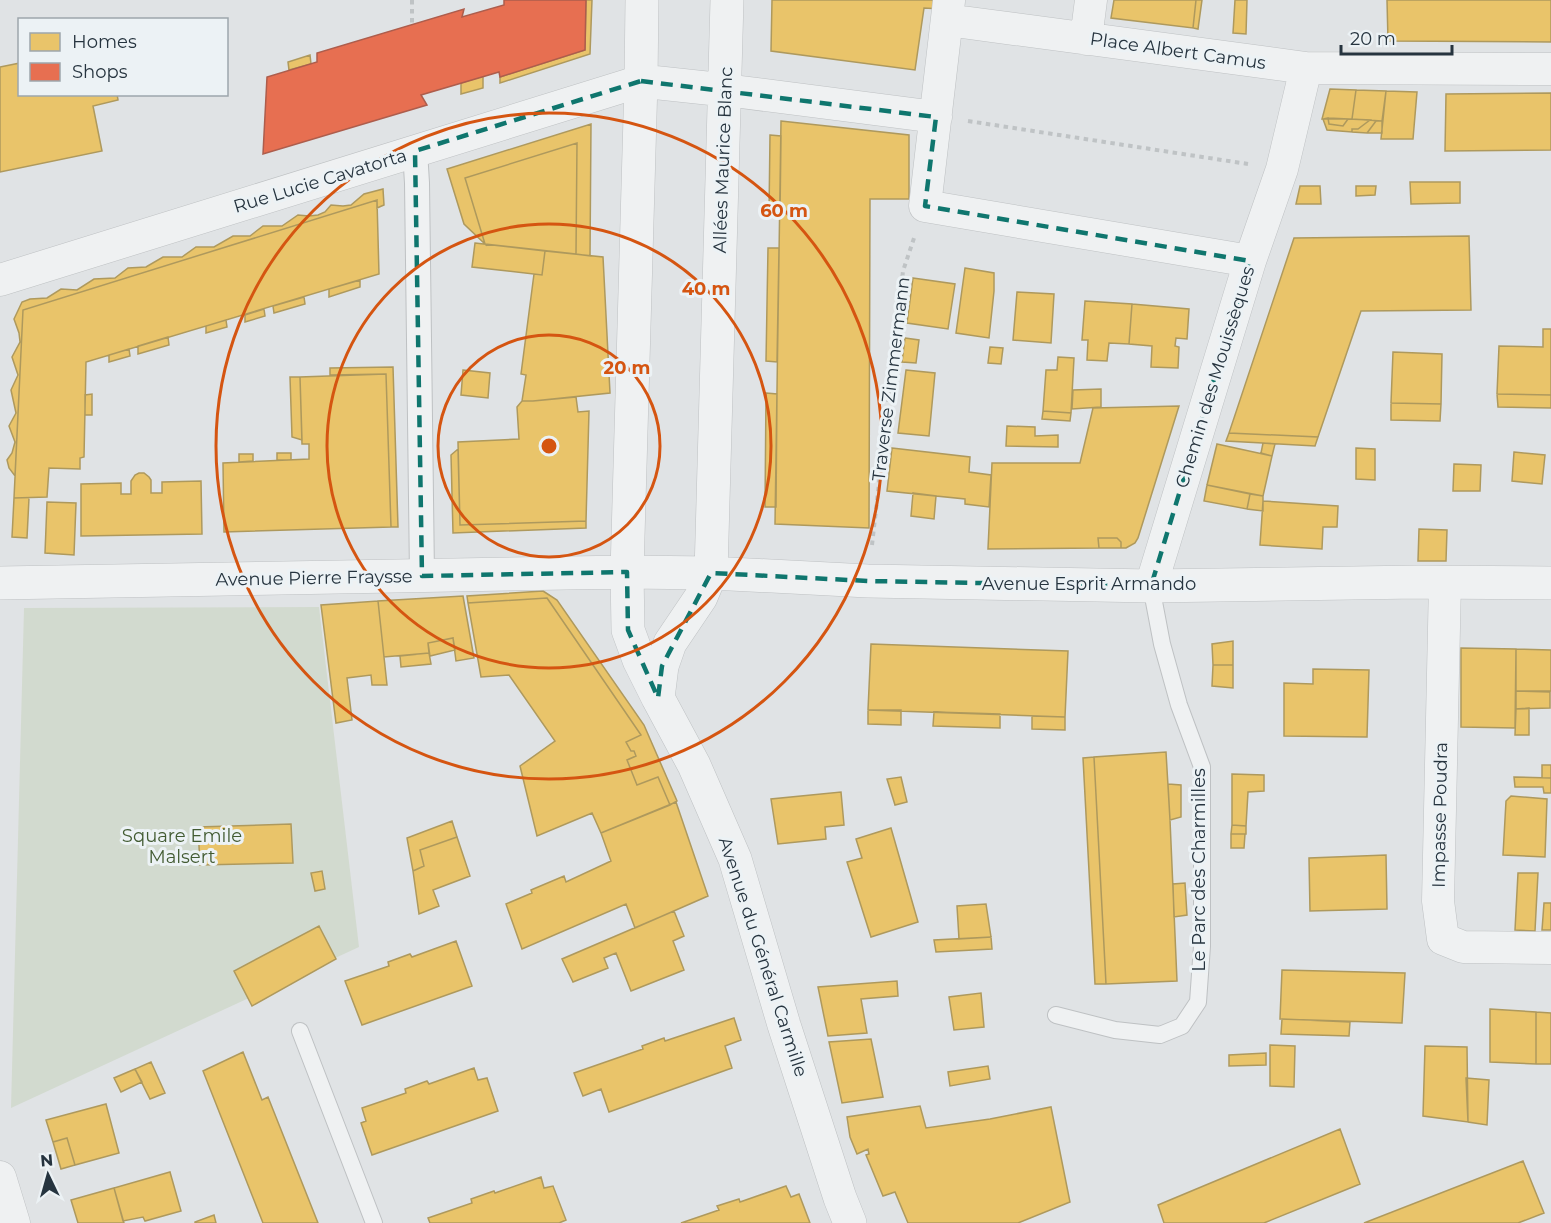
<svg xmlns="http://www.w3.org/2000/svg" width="1551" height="1223" font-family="Montserrat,sans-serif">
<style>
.green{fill:#d2dacf}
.homes{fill:#e9c46a;stroke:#ae995d;stroke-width:1.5}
.shops{fill:#e76f51;stroke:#ad5d4c;stroke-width:1.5}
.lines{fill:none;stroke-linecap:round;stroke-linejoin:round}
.service-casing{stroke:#bec1c3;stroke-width:18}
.pedestrian-casing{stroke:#bec1c3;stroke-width:26}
.minor-casing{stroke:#bec1c3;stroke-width:33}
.tertiary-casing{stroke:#bec1c3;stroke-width:34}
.path{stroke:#bfc3c5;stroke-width:4;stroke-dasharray:4.5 4.5;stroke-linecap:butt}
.service{stroke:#eff1f2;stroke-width:16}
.pedestrian{stroke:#eff1f2;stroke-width:24}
.minor{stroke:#eff1f2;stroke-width:32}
.tertiary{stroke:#eff1f2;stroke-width:33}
.marked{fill:none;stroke:#0f766e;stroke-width:4.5;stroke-dasharray:12 8;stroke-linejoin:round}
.ring{fill:none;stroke:#d55511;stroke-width:3}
.labels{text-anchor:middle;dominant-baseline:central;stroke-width:6;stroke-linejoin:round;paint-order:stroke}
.street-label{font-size:18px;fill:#26343f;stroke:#ecf2f5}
.park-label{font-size:18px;fill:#425b32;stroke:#ecf2f5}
.centre{fill:#d55511;stroke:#ecf2f5;stroke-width:3}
.ring-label{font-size:18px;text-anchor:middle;font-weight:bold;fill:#d55511;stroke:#ecf2f5;stroke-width:6;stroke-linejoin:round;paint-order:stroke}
</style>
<rect width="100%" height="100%" fill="#e0e3e5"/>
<path class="green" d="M319,607L359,947L11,1108L24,608Z"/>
<path class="homes" d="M586,0H592L590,54L500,83V77L585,50Z
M772,0H942L941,9L924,8L915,70L771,51Z
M1114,0H1196L1193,28L1111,18Z
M1196,0H1202L1198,29L1193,28Z
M1235,0H1247L1246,34L1233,33Z
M1387,0H1551V42L1388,41Z
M310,55L311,64L289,70L288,62Z
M20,63V94H117L118,100L93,106L102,151L0,172V67Z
M483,76V88L461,94V83Z
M1330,89L1356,90L1352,119H1322Z
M1356,90L1386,91L1382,121L1352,119Z
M1386,91L1417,92L1413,139H1381Z
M1551,93V150L1445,151L1446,94Z
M1328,118L1329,124L1343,126L1348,119L1370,120L1358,129H1352V132L1327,130L1323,119Z
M1328,118L1348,119L1343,126L1329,124Z
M1370,120L1376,121L1367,133L1352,132V129H1358Z
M781,121L909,135V199H870L869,528L775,524Z
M1376,121H1382V133H1367Z
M591,124L590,256L576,254L577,143L465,178L485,244L464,224L447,169Z
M770,135L781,136L780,215H769Z
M577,143L576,254L485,244L465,178Z
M1410,182H1460V203L1411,204Z
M1300,186H1320L1321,204H1296Z
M1356,186H1376L1375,195L1356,196Z
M383,189L384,205L377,208V200L23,310L15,476L9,468L7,460L12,453L15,442L9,426L16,413L11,390L18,375L12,357L20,342L19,333L14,319L22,302L30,299L47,298L61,289L77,290L94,279L115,278L128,268L146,267L163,257H182L196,247H214L233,236H250L263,226H282L298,215L309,216L318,215L325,212L331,205L343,206L351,205L364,194Z
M377,200L379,274L86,362L84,457L80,458V469L49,468L47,497L14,498L23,310Z
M1469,236L1471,310L1361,311L1318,437L1229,433L1294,238Z
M475,243L545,251L542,275L472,267Z
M768,248H779L777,362L766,361Z
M545,251L603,257L610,393L533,401H522L526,375L521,374L534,274L542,275Z
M965,268L994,273V291L989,338L956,333Z
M913,278L955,284L948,329L907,323Z
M360,280V287L329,297V289Z
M1017,292L1054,294L1051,343L1013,340Z
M304,297L305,304L274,313L273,306Z
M1085,301L1132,304L1129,344L1109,343L1107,361L1087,360L1088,340H1082Z
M1132,304L1189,309L1187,339L1176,338L1175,346L1179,347L1178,368L1151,367L1152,346L1129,344Z
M264,309L265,316L245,322V315Z
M226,320L227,327L206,333V326Z
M1543,329H1551V395L1497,394L1499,346L1543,347Z
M168,337L169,345L138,354V346Z
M905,338L919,340L916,363L902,362Z
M990,347L1003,348L1001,364L988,363Z
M129,349L130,356L109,362V355Z
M1393,352L1442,354L1441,404L1391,403Z
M1058,357L1074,358L1071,413L1043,411L1046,370H1057Z
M393,367L398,527H391L386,374L330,375V368Z
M463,370L490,373L488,398L461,395Z
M906,370L935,373L929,436L898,433Z
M386,374L391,527L224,532L223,463L309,459V444H302L300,377Z
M290,377H300L302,440L292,437Z
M1101,389V407L1072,409L1073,390Z
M766,393L777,394L776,507H765Z
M92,394V415H85V395Z
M1497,394L1551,395V408L1498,407Z
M576,397L578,412L589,411L586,521L460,525L458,442L519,439L517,407L522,401H533Z
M1391,403L1441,404L1440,421L1391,420Z
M1179,406L1138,538L1135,543L1126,548H1121V542L1117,538H1098L1099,548L988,549L992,463H1080L1093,408Z
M1043,411L1071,413L1070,421L1042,419Z
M1007,426L1035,427V436L1058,435V447L1006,446Z
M1229,433L1318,437L1315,446L1226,441Z
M1263,443L1275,444L1272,456L1261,453Z
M1217,444L1272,456L1263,496L1207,485Z
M892,448L970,457L969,472L991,475L989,507L965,504V499L887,491Z
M1356,448L1375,449V480L1356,479Z
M458,449L460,525L586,521V528L453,533L451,455Z
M1514,452L1545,455L1542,484L1512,481Z
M277,453H291V460H277Z
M239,454H253V461L239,462Z
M1454,464L1481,465L1480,491H1453Z
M139,473H144L149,477L151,480V493H162V482L201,481L202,534L81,536V484L121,483V494H131V481L135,475Z
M1207,485L1250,494L1247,509L1204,501Z
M913,493L936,496L934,519L911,516Z
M1250,494L1263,496V511L1247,509Z
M14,498H29L27,538L12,537Z
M1263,501L1338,506L1337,527H1323L1322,549L1260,545Z
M47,502L76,503L74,555L45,553Z
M1419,529L1447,530L1446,561H1418Z
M1098,538H1117L1121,542V548H1099Z
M543,591L557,600L644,725L677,801L670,805L658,777L637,785L627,760L636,756L634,751H631L626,742L641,735L547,598L468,603L467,596Z
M463,596L474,658L456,661L453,638L428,643L429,653L384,657L378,601Z
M547,598L641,735L626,742L631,751H634L636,756L627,760L637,785L658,777L670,805L601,833L592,813L537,836L520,766L555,741L509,675L481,677L468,603Z
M378,601L387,685H372L371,675L347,678L352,720L336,723L321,605Z
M453,638L455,650L430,656L428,643Z
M1233,641V665H1213L1212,644Z
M871,644L1068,651L1065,717L868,710Z
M1461,648L1516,649L1515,728L1461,727Z
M1516,649L1551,650V691H1516Z
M429,653L431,664L401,667L400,656Z
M1213,665H1233V688L1212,686Z
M1313,669L1369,670L1367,737L1284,736V683L1313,684Z
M1516,691L1550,692V708L1516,709Z
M1529,708V735H1515L1516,709Z
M868,710H901V725L868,724Z
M934,712L1000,714V728L933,726Z
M1032,716L1065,717V730L1032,729Z
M1166,752L1170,820L1177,981L1106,984L1094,757Z
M1094,757L1106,984H1095L1083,758Z
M1542,765H1551V778H1542Z
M1232,774L1264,775V791L1248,792L1246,826L1232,825Z
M901,777L907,802L895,805L887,779Z
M1514,777L1551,778V793H1544L1543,787H1515Z
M1168,784L1181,785V817L1170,820Z
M841,792L844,825L825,827L826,839L778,844L771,799Z
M1511,796L1547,799L1545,857L1503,855L1506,801Z
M676,802L708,896L635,928L626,904L522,949L506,904L532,893L531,890L564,876L566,882L611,861L601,833Z
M452,821L457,837L420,850L424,866L413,871L407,838Z
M291,824L293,863L200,865L198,827Z
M1232,825L1246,826V834H1231Z
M891,828L918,922L871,937L847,862L862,858L856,839Z
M1231,834H1245L1244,848H1231Z
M457,837L470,876L433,890L439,906L419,914L413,871L424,866L420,850Z
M1386,855L1387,909L1310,911L1309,858Z
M322,871L325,889L315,891L311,873Z
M1518,873H1538L1535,931L1515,930Z
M1185,883L1187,915L1174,917L1173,884Z
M1544,903H1551V930H1542Z
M986,904L991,937L959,939L957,906Z
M674,911L684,936L673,941L684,970L631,991L616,953L604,958L608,968L573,982L562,959Z
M319,926L336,959L252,1006L234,971Z
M991,937L992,949L936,952L934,940Z
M456,941L472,986L362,1025L345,981L389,966L388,962L410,954L412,957Z
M1282,970L1405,973L1402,1023L1280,1019Z
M897,981L898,996L861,999L867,1033L828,1036L818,987Z
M981,993L984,1027L954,1030L949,997Z
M1490,1009L1536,1012V1064L1490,1062Z
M1536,1012L1551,1013V1064H1536Z
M734,1018L741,1040L725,1046L732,1068L609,1112L601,1089L583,1096L574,1073L643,1049L642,1046L664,1038L665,1041Z
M1282,1019L1350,1022L1349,1036L1281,1034Z
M871,1039L883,1097L842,1103L829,1042Z
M1270,1045L1295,1046L1294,1087L1270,1086Z
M1425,1046L1467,1047L1468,1122L1423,1116Z
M243,1052L262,1100L268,1097L318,1223H263L203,1071Z
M1266,1053V1065L1229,1066V1055Z
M151,1062L165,1093L150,1099L135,1069Z
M988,1066L990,1079L950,1086L948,1072Z
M474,1068L478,1080L487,1078L498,1111L372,1155L361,1123L366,1121L362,1108L406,1093L405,1089L427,1081L429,1084Z
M135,1069L142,1082L121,1092L114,1078Z
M1466,1078L1489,1080L1487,1125L1468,1122Z
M106,1104L119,1153L75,1165L67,1138L53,1142L46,1120Z
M920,1106L926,1128L990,1119L1051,1107L1070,1202L1018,1223H908L895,1192L883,1196L866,1155L869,1154L868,1149L857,1154L850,1137L847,1117Z
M1340,1129L1360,1184L1264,1223H1164L1158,1205Z
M67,1138L75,1165L61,1169L53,1142Z
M1523,1161L1544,1213L1518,1223H1364Z
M170,1172L181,1211L145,1221L143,1217L123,1221L114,1188Z
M541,1177L544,1188L553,1186L566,1220L559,1223H430L428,1218L472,1203L471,1199L494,1191L495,1193Z
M786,1186L791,1197L799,1194L810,1223H681L719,1210L717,1206L739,1199L740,1202Z
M114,1188L124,1223H78L71,1200Z
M214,1215L216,1223H195V1222Z"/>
<path class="shops" d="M504,0H586L585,50L500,77L499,72L421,95L427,105L263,154L267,77L317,62V53L464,9L462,17L504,5Z"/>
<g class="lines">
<defs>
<path id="service" d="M1056,1015L1115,1030L1160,1035L1182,1026L1198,1002L1202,946V767L1179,705L1162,644L1151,586
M300,1031L374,1223"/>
<path id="pedestrian" d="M415,151L417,183L422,576"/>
<path id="minor" d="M949,1L925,206L1250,261
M947,20L1306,68L1551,69
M1086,39L1091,0
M725,90L936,117
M0,280L641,81
M1445,582L1438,901L1443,939L1463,947L1551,948
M1151,586L1250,261L1282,169L1306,68
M0,1177L14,1223"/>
<path id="tertiary" d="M642,0L641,81L627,572L628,630L639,660L658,698L694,765L735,859L784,1025L840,1198L850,1223
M641,81L725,90
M0,583L627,572L711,573L868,581L1151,586L1418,582L1551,583
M658,698L662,666L670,643L701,597L711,573L727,0"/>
</defs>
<use href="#service" class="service-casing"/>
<use href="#pedestrian" class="pedestrian-casing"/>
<use href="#minor" class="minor-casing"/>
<use href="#tertiary" class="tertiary-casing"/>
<path class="path" d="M412,0V24
M968,121L1248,164
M872,545L903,271L914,238"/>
<use href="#service" class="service"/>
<use href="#pedestrian" class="pedestrian"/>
<use href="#minor" class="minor"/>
<use href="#tertiary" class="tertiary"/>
</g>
<path class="marked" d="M641,81L936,117L925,206L1250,261L1151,586L868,581L711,573L662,666L658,698L628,630L627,572L422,576L415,151Z"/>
<g class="ring">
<circle cx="549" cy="446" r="111"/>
<circle cx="549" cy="446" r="222"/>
<circle cx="549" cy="446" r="333"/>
</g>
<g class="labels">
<g class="street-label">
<text transform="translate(1178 51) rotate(8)">Place Albert Camus</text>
<text transform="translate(723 160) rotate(-88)">Allées Maurice Blanc</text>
<text transform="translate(320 181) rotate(-17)">Rue Lucie Cavatorta</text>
<text transform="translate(1215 377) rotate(-73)">Chemin des Mouissèques</text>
<text transform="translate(891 379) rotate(-83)">Traverse Zimmermann</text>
<text transform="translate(314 578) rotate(-1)">Avenue Pierre Fraysse</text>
<text x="1089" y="584">Avenue Esprit Armando</text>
<text transform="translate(1440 815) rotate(-89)">Impasse Poudra</text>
<text transform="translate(1199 870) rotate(-90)">Le Parc des Charmilles</text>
<text transform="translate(763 957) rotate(72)">Avenue du Général Carmille</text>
</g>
<g class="park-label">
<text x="182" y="836">Square Emile<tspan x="182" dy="21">Malsert</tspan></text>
</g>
</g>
<circle cx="549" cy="446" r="9" class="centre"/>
<g class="ring-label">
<text x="784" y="217">60 m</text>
<text x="706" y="295">40 m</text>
<text x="627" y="374">20 m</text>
</g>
<rect x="18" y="18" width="210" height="78" fill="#ecf2f5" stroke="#9da6ac" stroke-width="1.5"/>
<rect x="30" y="33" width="30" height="18" fill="#e9c46a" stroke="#9da6ac" stroke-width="1.5"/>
<text x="72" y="48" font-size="18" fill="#26343f">Homes</text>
<rect x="30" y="63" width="30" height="18" fill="#e76f51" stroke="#9da6ac" stroke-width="1.5"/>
<text x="72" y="78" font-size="18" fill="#26343f">Shops</text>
<g transform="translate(48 1175) rotate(355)" stroke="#ecf2f5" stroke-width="4.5" paint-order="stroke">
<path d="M0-4.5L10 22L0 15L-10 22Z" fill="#26343f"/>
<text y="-9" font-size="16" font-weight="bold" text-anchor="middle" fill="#26343f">N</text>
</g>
<path d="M1341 45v9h111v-9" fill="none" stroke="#26343f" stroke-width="3"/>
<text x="1350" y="45" font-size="18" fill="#26343f" stroke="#ecf2f5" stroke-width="4.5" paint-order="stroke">20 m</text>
</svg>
